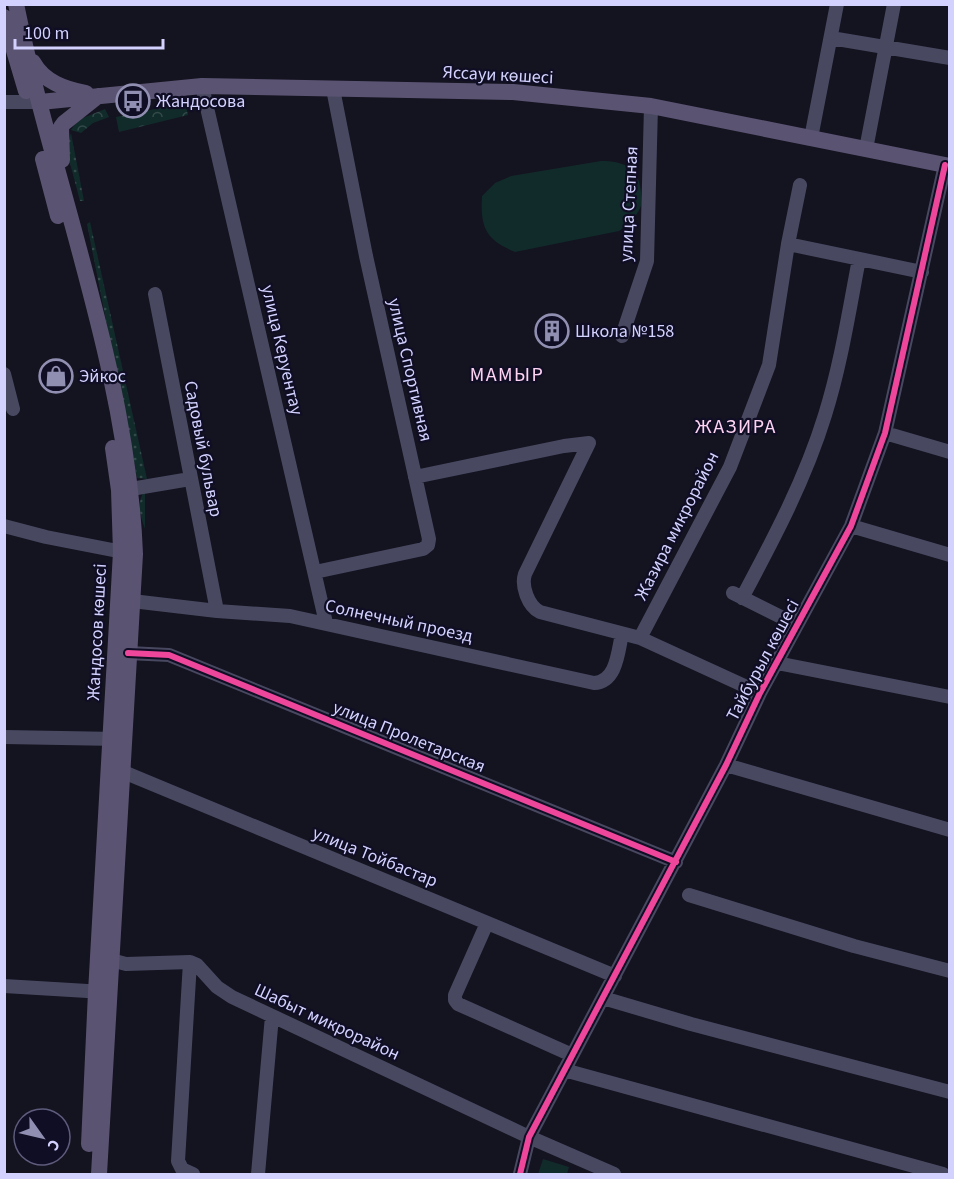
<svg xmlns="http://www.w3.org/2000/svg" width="954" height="1179" font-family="'Source Sans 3',sans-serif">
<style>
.grass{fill:url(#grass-dots)}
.forest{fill:url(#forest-crowns)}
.pitch{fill:#112b2a}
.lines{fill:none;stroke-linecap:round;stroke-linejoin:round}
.minor{stroke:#484961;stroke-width:14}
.major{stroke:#5b5372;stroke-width:16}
.cycleway-casing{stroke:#100e25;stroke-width:10}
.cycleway{stroke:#ed469a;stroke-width:6}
.labels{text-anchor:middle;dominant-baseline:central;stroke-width:4.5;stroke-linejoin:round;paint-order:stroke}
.street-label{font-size:18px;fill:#d3d2ff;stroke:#100e25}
.poi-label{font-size:18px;fill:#d3d2ff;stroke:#100e25;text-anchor:start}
.neighbourhood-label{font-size:20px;letter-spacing:1.5px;fill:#ffd4f3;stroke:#100e25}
</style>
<defs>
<pattern id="grass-dots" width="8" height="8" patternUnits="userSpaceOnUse" patternTransform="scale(1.5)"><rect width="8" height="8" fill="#112b2a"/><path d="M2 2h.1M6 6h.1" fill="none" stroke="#33494a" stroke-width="1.8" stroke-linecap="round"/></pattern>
<pattern id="forest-crowns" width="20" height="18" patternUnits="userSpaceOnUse" patternTransform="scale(1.5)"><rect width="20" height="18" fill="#112b2a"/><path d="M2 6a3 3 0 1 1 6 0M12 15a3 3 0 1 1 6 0" fill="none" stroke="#33494a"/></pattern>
</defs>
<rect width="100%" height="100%" fill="#141320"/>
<path class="grass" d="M71,133L84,201H80L66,148Z
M90,222L147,479L137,478L87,224Z
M145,490V529C140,515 136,503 145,490Z"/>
<path class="forest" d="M185,103L188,115L119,132L116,117Z
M105,109L109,117L93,123L81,133L71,130L78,120Z"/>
<path class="pitch" d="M601,161C623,161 639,167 641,192C641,197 642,202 641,206C636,218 628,224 619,231L515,252C486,240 480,228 482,196L495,183L511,176Z
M543,1159L569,1167L567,1174H538Z"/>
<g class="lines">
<path class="minor" d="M831,38L950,58
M202,86L326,623
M4,102H40
M811,138L837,4
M866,149L894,4
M788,244L922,272
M155,294L217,611
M622,336L647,261L651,106
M4,374L13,409
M885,433L950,452
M589,443L525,574C521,586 528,606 540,612L640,638L760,693
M415,477L564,446L589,443
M131,489L190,479
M4,526L46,537L128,553
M851,526L950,555
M315,572L423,549L428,545L429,539L366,256L333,89
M733,593L797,625
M742,598C774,538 805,480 825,415C841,364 849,311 859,259
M132,601L217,611L290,616L594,683C617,682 618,651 622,634
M640,638L730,467L769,365L788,244L800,185
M128,653L169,655L676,862
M777,663L950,697
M4,737L118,739
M726,765L950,830
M121,771L615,976
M689,895L854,946L950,971
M487,923L455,995V1000L458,1004L572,1055
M111,960L126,964L190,962L197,965L217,987L232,997L529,1137L614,1174
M190,962L178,1161L182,1169L193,1174
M4,986L104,992
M603,998L691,1024L950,1092
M564,1070L943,1174
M258,1174L272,1016
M520,1174L529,1137L726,765L760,693L851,526L885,433L945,165"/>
<path class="major" d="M16,4C53,185 128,369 135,554L99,1174
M4,17L26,91
M33,62C44,82 65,89 86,93
M40,102L202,86L513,92L651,106L950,166
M43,159L58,216
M62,160L61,127L64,123L98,96
M89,1144L96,992L121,552L119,490L113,448"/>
<defs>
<path id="cycleway" d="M128,653L169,655L676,862
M520,1174L529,1137L726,765L760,693L851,526L885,433L945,165"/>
</defs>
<use href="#cycleway" class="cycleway-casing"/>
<use href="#cycleway" class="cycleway"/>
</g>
<defs>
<symbol id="bus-ring" viewBox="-11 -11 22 22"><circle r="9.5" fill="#100e25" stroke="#908fb1" stroke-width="1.5"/><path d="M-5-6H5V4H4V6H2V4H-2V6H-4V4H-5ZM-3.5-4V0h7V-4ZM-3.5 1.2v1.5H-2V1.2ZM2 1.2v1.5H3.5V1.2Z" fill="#908fb1"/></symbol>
<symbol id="building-ring" viewBox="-11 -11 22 22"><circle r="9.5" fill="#100e25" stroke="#908fb1" stroke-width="1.5"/><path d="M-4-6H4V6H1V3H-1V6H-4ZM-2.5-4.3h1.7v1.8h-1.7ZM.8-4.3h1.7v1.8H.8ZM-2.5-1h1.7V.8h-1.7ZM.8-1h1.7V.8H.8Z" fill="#908fb1"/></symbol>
<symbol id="shop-ring" viewBox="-11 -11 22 22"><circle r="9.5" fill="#100e25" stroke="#908fb1" stroke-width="1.5"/><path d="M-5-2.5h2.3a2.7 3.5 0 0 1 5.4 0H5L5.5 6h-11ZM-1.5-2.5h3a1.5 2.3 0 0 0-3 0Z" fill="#908fb1"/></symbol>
</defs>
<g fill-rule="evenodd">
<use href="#bus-ring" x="114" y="82" width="38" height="38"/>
<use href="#building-ring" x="533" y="312" width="38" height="38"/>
<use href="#shop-ring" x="37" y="357" width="38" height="38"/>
</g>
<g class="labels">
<g class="street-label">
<text transform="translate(498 75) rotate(3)">Яссауи көшесі</text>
<text transform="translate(629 204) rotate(-87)">улица Степная</text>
<text transform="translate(282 350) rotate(77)">улица Керуентау</text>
<text transform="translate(410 370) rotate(77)">улица Спортивная</text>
<text transform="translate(203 449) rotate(79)">Садовый бульвар</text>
<text transform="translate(677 526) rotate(-63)">Жазира микрорайон</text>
<text transform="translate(399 621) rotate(12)">Солнечный проезд</text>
<text transform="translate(97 632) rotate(-87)">Жандосов көшесі</text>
<text transform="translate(763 660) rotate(-62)">Тайбурыл көшесі</text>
<text transform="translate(409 737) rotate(22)">улица Пролетарская</text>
<text transform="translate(375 857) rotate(22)">улица Тойбастар</text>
<text transform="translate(327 1022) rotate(25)">Шабыт микрорайон</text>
</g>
<g class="poi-label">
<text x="156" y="101">Жандосова</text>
<text x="575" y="331">Школа №158</text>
<text x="79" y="376">Эйкос</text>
</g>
<g class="neighbourhood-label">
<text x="507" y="375">МАМЫР</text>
<text x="736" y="427">ЖАЗИРА</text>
</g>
</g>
<rect width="954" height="1179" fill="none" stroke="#d3d2ff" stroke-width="12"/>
<g transform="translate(42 1137) rotate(124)"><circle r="28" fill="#100e25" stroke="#5e5c7c" stroke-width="1.5"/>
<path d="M0-4.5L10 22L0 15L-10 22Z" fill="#908fb1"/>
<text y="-9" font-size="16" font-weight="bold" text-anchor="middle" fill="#d3d2ff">С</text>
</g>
<path d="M15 39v9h148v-9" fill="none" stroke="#d3d2ff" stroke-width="3"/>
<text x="24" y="39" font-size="18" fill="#d3d2ff" stroke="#100e25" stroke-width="4.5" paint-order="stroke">100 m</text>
</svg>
